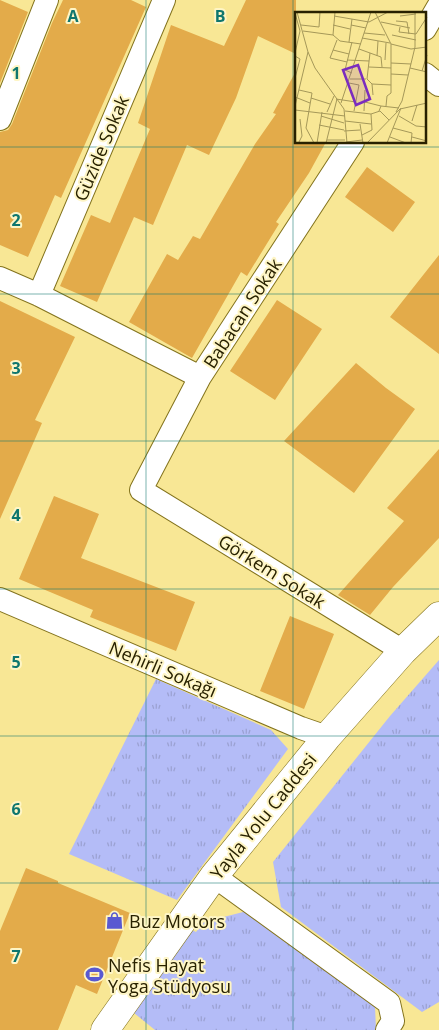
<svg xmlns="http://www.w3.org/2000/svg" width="439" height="1030" font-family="'Open Sans',sans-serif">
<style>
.grass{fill:url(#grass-tufts)}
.building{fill:#e3ab4a}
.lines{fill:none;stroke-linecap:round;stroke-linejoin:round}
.minor-casing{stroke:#83731d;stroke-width:24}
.tertiary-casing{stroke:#83731d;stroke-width:29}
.minor{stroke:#fff;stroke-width:22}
.tertiary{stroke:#fff;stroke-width:28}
.grid{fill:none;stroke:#0f766e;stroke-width:1;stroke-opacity:0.55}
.labels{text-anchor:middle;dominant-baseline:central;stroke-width:4;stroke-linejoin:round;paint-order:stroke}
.street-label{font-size:18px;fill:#282100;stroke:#fef5c5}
.poi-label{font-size:18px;fill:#282100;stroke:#fef5c5;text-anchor:start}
.inset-road{fill:none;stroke:#a59859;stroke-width:1}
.view{fill:#7b2cbf;fill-opacity:0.15;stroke:#7b2cbf;stroke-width:2.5}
.inset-edge{fill:none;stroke:#282100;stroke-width:2.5}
.grid-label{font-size:16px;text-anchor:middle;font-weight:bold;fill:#0f766e;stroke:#fef5c5;stroke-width:4;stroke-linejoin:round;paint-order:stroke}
</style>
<defs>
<pattern id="grass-tufts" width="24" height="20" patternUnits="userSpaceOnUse" patternTransform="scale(1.25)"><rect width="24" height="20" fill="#b4bcf7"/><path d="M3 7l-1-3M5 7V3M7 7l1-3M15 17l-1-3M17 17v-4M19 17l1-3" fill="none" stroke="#9ba1d2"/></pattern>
</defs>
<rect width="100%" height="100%" fill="#f8e795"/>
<path class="grass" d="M439,660V1002L422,1012L281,907L273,862L390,716Z
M156,679L271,730L288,749L177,900L69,854Z
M247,911L375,1006L376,1030H155L134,1013L190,929L196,932L204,922Z"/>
<path class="building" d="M0,0L28,12L0,83Z
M63,0H131L146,7L61,198L55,195L28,257L0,245V132L8,130L12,124L52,23Z
M246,0H296V54L258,36L236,98L209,155L187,145L153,225L134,217L97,302L60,286L91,215L110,223L150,129L138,123L171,25L224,46Z
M296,71V142H326L309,173L276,222L279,224L247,276L241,272L192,358L129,322L167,254L178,260L193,236L200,239L255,144L276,114L273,113Z
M367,167L415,202L393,232L345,197Z
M439,255V354L390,317Z
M277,300L322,329L275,400L230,371Z
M0,301L75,337L35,420L42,423L0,519Z
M356,363L386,388L415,409L354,493L284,441Z
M439,449V538L393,587L370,615L338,595L404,521L387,508Z
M54,496L99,514L81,558L195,602L176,651L90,617L93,610L19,579Z
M290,616L334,634L304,709L260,691Z
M26,868L58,881V883L130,913L97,994L76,985L58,1030H0V931Z"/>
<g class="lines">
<defs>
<path id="minor" d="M425,29L439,5
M425,74L439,85
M0,119L47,0
M353,142L200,377L141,490L403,651
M0,278L39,295L200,377
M39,295L164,0
M0,599L301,728L327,737
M214,876L389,1003L393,1021L387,1030"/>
<path id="tertiary" d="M105,1030L214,876L327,737L403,651L439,616"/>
</defs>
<use href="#minor" class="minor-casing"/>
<use href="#tertiary" class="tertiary-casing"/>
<use href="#minor" class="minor"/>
<use href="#tertiary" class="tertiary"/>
</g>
<path class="grid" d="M146,0V1030M293,0V1030M0,147H439M0,294H439M0,441H439M0,589H439M0,736H439M0,883H439"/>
<defs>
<symbol id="shop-bare" viewBox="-9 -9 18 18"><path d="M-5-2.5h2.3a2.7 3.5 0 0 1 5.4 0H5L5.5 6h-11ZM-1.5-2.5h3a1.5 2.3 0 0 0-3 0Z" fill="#5959d1" stroke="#fef5c5" stroke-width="2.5" paint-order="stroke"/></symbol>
<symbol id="stadium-bare" viewBox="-9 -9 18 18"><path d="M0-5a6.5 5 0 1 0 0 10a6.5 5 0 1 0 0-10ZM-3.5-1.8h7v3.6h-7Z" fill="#5959d1" stroke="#fef5c5" stroke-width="2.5" paint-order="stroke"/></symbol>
</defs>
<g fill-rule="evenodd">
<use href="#shop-bare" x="102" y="908" width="25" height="25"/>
<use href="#stadium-bare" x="82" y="962" width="25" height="25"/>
</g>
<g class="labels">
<g class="street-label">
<text transform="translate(101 148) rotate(-67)">Güzide Sokak</text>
<text transform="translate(242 313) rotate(-57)">Babacan Sokak</text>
<text transform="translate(272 571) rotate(32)">Görkem Sokak</text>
<text transform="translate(163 669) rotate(23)">Nehirli Sokağı</text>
<text transform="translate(263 816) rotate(-51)">Yayla Yolu Caddesi</text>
</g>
<g class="poi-label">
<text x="129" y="921">Buz Motors</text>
<text x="108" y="965">Nefis Hayat<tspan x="108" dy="21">Yoga Stüdyosu</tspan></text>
</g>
</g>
<g transform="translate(295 12)">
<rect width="131" height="131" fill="#f8e795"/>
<path class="inset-road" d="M80,0L96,32L116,37L132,35M0,1L5,19L0,41M39,4L74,10L93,0M105,4L121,2M101,9L112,10L114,22M86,10L115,16M6,13L24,15L25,0M38,13L55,17M56,13L71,16M105,15L104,20L121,22L132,5M8,19L38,23M69,21L90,23M38,23L45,29L66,32M38,23L40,0M97,23L121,28M67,26L95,31M42,28L35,46L52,50M54,30L57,7M57,30L50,58L57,61M64,37L86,45L87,55M38,38L54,42M13,40L20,56L49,97L52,131M0,44L5,47L0,66M82,44L83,29M52,48L74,49M90,48L91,31M96,51L116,52M74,55L96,56M115,56L132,60M127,59L132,43M96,62L113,63M55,67H71M72,67L75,41M72,67L77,72L78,83M54,71L64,73L59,99M77,72L96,73M4,78L17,81L11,116L19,131M0,85L15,91M16,86L35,92M41,87L61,90M70,90L86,94M46,91L76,0M0,94L13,40L2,0M91,94L92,84L96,81V32M0,98L50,104M50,99L76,102M69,99L70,78M84,99L86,94L104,96M32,100L39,84M101,100L107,89L120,35V0M76,102L85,99L94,108M26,104L49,111M104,104L121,114L132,115M50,109L76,112M117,109L122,93M65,112L68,131M24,113L49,118M98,116L117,121L116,131M49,119L65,118M67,123L77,118L76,102M95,125L111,131M117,125L132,129M32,128H50M4,130L7,124L5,107M51,130L67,128M22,131L27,100M31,131L42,87M72,131L105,97L132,91M92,131L106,96"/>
<path class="view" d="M63,53L75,87L61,93L48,58Z"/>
<rect width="131" height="131" class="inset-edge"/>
</g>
<g class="grid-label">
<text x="73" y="22">A</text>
<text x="220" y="22">B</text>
<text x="16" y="79">1</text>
<text x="16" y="226">2</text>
<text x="16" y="374">3</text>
<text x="16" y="521">4</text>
<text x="16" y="668">5</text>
<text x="16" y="815">6</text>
<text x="16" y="962">7</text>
</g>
</svg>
